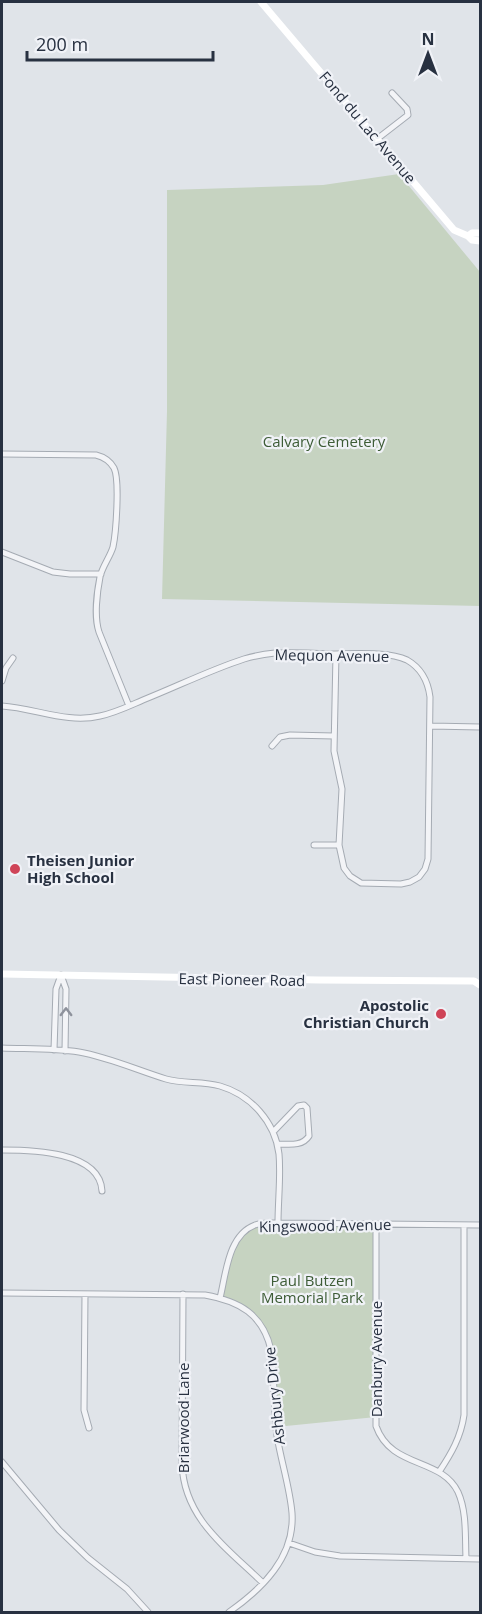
<svg xmlns="http://www.w3.org/2000/svg" width="482" height="1614" font-family="'Open Sans',sans-serif">
<style>
.green{fill:#c6d3c1}
.lines{fill:none;stroke-linecap:round;stroke-linejoin:round}
.street-casing{stroke:#a5abb3;stroke-width:7}
.street{stroke:#f3f4f7;stroke-width:5}
.secondary{stroke:#fff;stroke-width:7}
.oneway{stroke:#8e929c}
.poi-dot{fill:#cf4458;stroke:#f0f2f7;stroke-width:2}
.labels{text-anchor:middle;dominant-baseline:central;stroke-width:4.5;stroke-linejoin:round;paint-order:stroke}
.street-label{font-size:15px;fill:#283141;stroke:#f0f2f7}
.park-label{font-size:15px;fill:#3d5c36;stroke:#f0f2f7}
.poi-label{font-size:15px;font-weight:bold;fill:#283141;stroke:#f0f2f7;text-anchor:start}
</style>
<rect width="100%" height="100%" fill="#e0e4e9"/>
<path class="green" d="M399,174L480,272V606L162,599L167,411V190L323,185Z
M256,1224H376V1417L276,1427L268,1339L246,1309L220,1298L232,1248L242,1234Z"/>
<g class="lines">
<defs>
<path id="street" d="M377,139L408,115L407,109L392,93
M2,454L96,455C104,457 110,461 114,468C120,480 116,533 113,547C110,557 102,567 100,577C97,592 94,617 99,632L129,706
M2,552L53,572L70,574H101
M2,681L6,668L13,658
M2,706C35,708 67,724 100,716C115,713 129,706 143,700C176,687 210,670 244,659C254,656 265,654 275,653C293,652 312,653 330,654C351,654 389,651 407,660C421,668 428,681 430,697L428,859L425,869L419,877L410,882L401,884L361,883L350,876L344,868L339,845L342,789L334,751L336,654
M431,726L480,727
M272,746L280,737L290,735L334,736
M314,845H339
M61,975L66,989L65,1051
M2,1048C27,1049 54,1048 79,1052C108,1057 137,1070 166,1079C183,1084 202,1081 220,1086C251,1095 275,1122 279,1154C281,1176 278,1200 278,1223
M54,1050L56,989L61,975
M273,1132L298,1106L304,1105L307,1108L309,1136C302,1147 288,1144 277,1144
M2,1150C31,1150 100,1151 102,1191
M376,1224V1426C391,1469 441,1457 458,1492C467,1512 465,1537 466,1558
M2,1293L205,1295C239,1301 263,1314 271,1350C275,1378 273,1408 277,1436C281,1461 290,1488 292,1513C295,1557 262,1589 229,1612
M85,1294L84,1410L89,1428
M183,1294L182,1464C184,1519 227,1548 263,1583
M220,1298C226,1274 228,1235 255,1225C262,1222 270,1223 278,1223L480,1225
M2,1462L59,1530L88,1558L127,1589L148,1612
M439,1472C451,1454 461,1437 464,1415V1225
M289,1543L315,1552L340,1556L480,1559"/>
</defs>
<use href="#street" class="street-casing"/>
<use href="#street" class="street"/>
<path class="secondary" d="M261,2L454,230L468,236L472,240L480,241
M468,236L472,233H480
M2,974L319,980L474,981L480,985"/>
</g>
<defs><path id="oneway-chevron" d="M-2-3.5L2.5 0L-2 3.5" fill="none" stroke-width="1.6" stroke-linecap="round" stroke-linejoin="round" transform="scale(1.5)"/></defs>
<use class="oneway" href="#oneway-chevron" transform="translate(66 1012) rotate(-90)"/>
<g class="poi-dot">
<circle cx="15" cy="869" r="6"/>
<circle cx="441" cy="1014" r="6"/>
</g>
<g class="labels">
<g class="street-label">
<text transform="translate(368 127) rotate(50)">Fond du Lac Avenue</text>
<text transform="translate(332 655) rotate(1)">Mequon Avenue</text>
<text transform="translate(242 979) rotate(1)">East Pioneer Road</text>
<text transform="translate(325 1225) rotate(-1)">Kingswood Avenue</text>
<text transform="translate(376 1359) rotate(-90)">Danbury Avenue</text>
<text transform="translate(274 1396) rotate(-96)">Ashbury Drive</text>
<text transform="translate(183 1418) rotate(-90)">Briarwood Lane</text>
</g>
<g class="park-label">
<text x="324" y="441">Calvary Cemetery</text>
<text x="312" y="1280">Paul Butzen<tspan x="312" dy="17">Memorial Park</tspan></text>
</g>
<g class="poi-label">
<text x="27" y="860">Theisen Junior<tspan x="27" dy="17">High School</tspan></text>
<text x="429" y="1005" text-anchor="end">Apostolic<tspan x="429" dy="17">Christian Church</tspan></text>
</g>
</g>
<rect width="482" height="1614" fill="none" stroke="#283141" stroke-width="6"/>
<g transform="translate(428 54)" stroke="#f0f2f7" stroke-width="4.5" paint-order="stroke">
<path d="M0-4.5L10 22L0 15L-10 22Z" fill="#283141"/>
<text y="-9" font-size="16" font-weight="bold" text-anchor="middle" fill="#283141">N</text>
</g>
<path d="M27 51v9h186v-9" fill="none" stroke="#283141" stroke-width="3"/>
<text x="36" y="51" font-size="18" fill="#283141" stroke="#f0f2f7" stroke-width="4.5" paint-order="stroke">200 m</text>
</svg>
